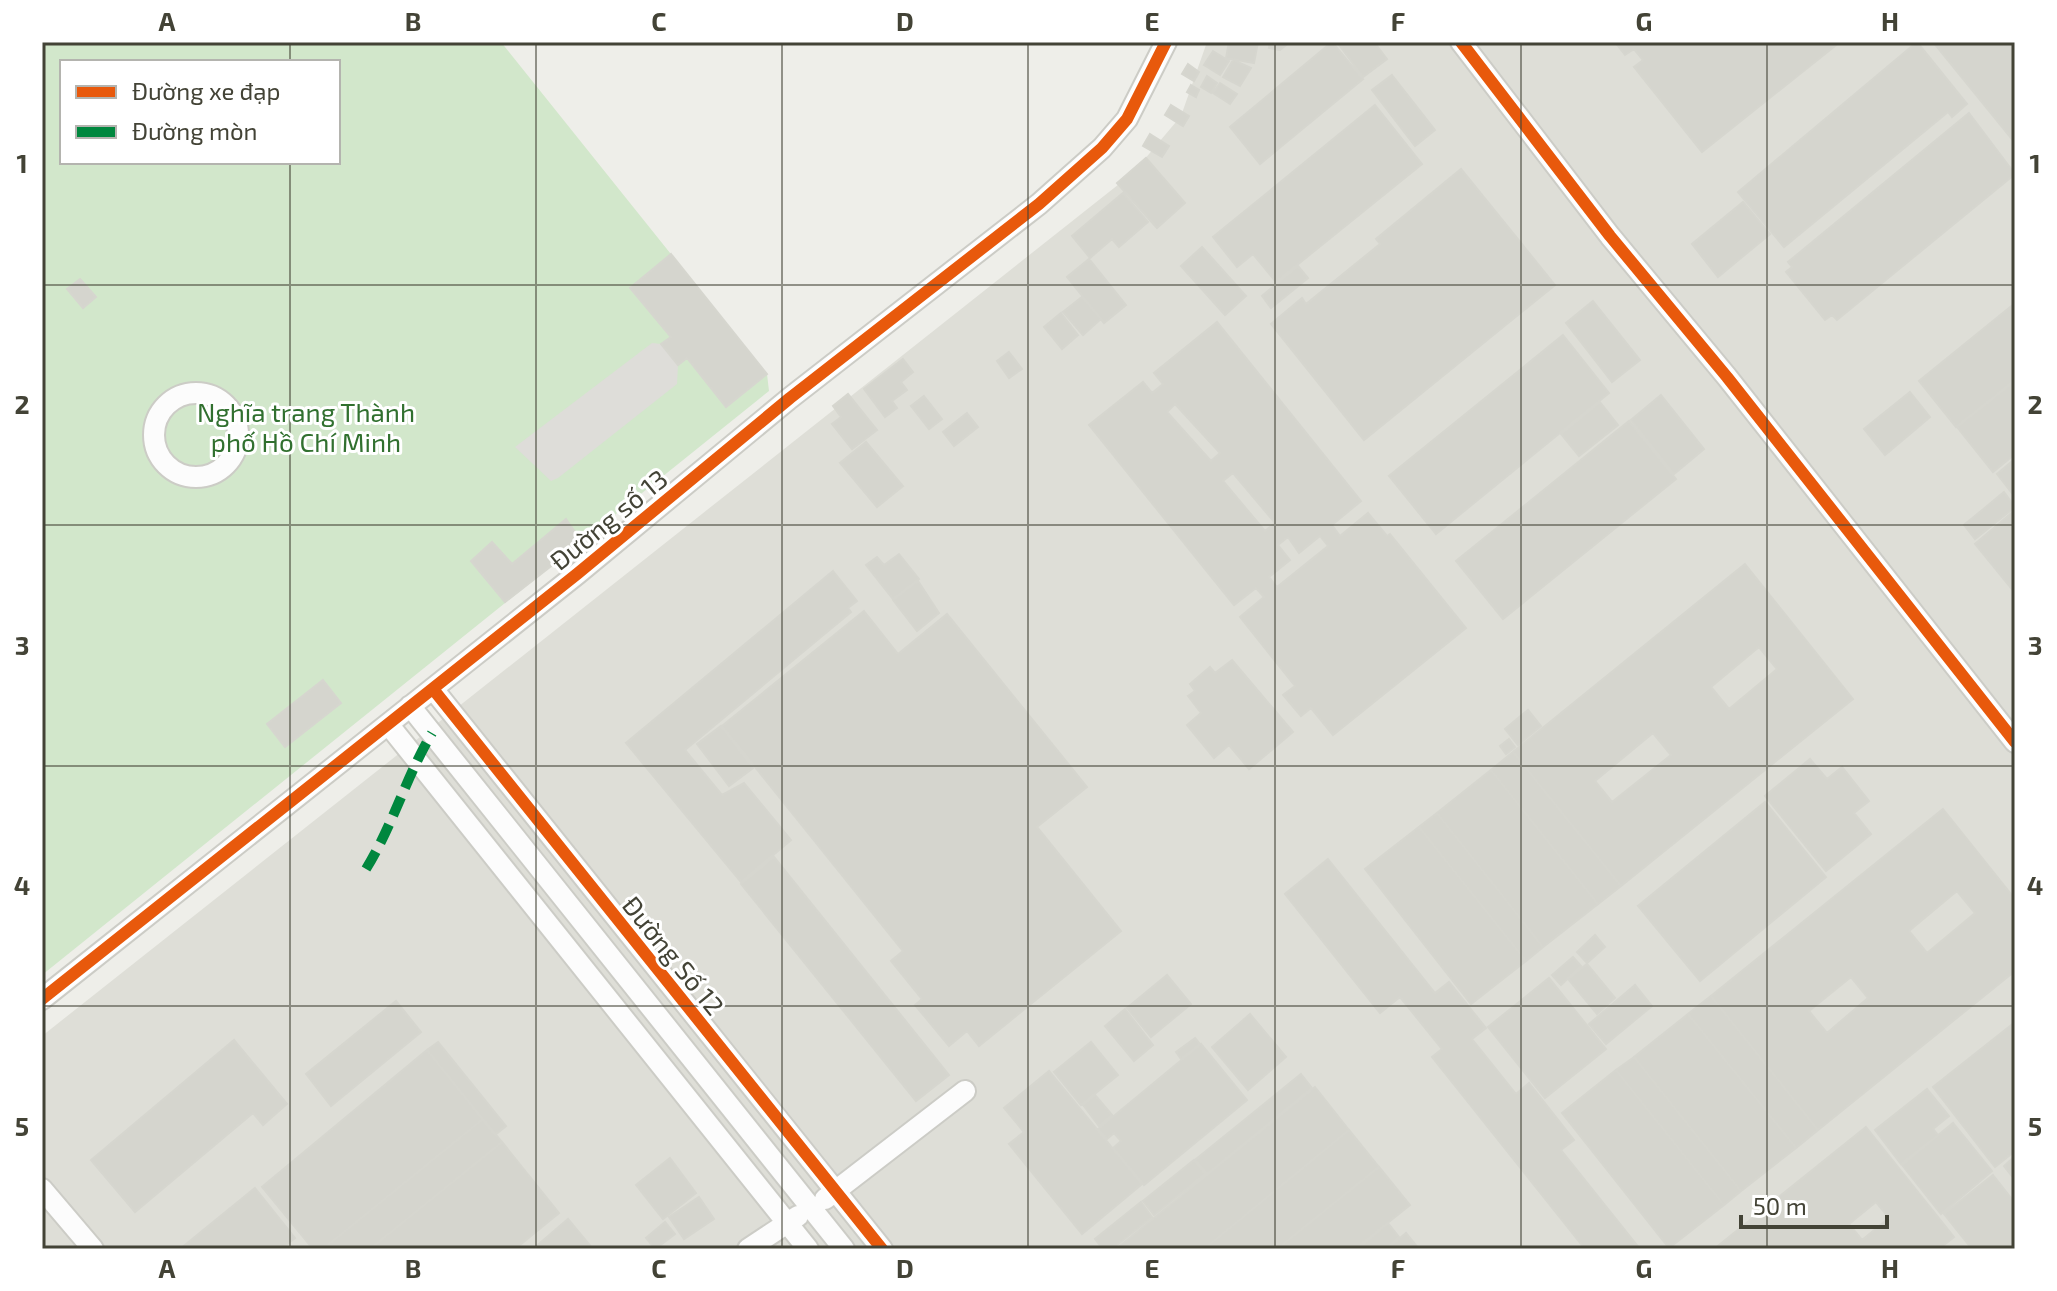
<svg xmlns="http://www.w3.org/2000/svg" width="2057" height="1291" font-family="'Exo 2',sans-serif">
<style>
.industrial{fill:#deded7}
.green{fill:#d2e7cb;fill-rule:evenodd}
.parking{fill:#deddd9}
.building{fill:#d5d5ce;stroke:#d6d6cf;stroke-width:2;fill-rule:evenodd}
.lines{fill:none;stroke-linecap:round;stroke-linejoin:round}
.minor-casing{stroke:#ccccc6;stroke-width:24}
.minor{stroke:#fcfcfc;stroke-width:20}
.quiet{stroke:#00873e;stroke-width:10;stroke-dasharray:20 10;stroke-linecap:butt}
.cycleway-casing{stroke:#fff;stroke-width:17}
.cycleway{stroke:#e8590c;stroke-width:12}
.grid{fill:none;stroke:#434336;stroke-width:2;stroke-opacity:0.55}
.labels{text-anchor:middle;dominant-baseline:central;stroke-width:6;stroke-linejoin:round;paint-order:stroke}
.park-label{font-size:26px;fill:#31702f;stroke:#fff}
.street-label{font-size:26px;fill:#434336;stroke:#fff}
.neatline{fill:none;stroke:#434336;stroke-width:3}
.grid-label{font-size:26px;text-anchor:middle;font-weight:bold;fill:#434336}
</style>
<rect width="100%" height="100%" fill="#eeeee9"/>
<path class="industrial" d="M1207,42H2015V1249H42V1036L1133,173L1181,116Z"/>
<path class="green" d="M42,42H501L767,374L769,391L42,975ZM62,62H338V162H62Z"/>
<path class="parking" d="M652,343L661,344L678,365L677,384L558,478L551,481L515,447Z"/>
<path class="building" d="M1229,42H1258L1254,63L1226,58Z
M1270,42H1290L1280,50L1269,48Z
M1332,42L1363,79L1260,164L1230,127Z
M1337,42H1374L1387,59L1363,77Z
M1615,42H1840L1702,152L1634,67L1643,60L1634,49L1625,55Z
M1917,42L1967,104L1952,117L1948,112L1784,247L1738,192Z
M1933,42H2009L2015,49V143Z
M1213,51L1229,61L1220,75L1204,65Z
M1233,60L1251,68L1240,86L1223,77Z
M1188,64L1199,72L1194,81L1182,74Z
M1392,75L1435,130L1415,146L1372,90Z
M1207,76L1217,83L1211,93L1201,87Z
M1220,83L1237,94L1230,104L1213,93Z
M1191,85L1199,90L1196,97L1187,92Z
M1171,105L1189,116L1183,126L1165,115Z
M1375,105L1422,164L1276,282L1253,254L1237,267L1213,237Z
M1969,113L2015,174L1837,320L1832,315L1825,320L1786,272L1792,267L1788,262Z
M1150,134L1169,146L1162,157L1143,146Z
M1146,158L1185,203L1157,228L1117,183Z
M1461,169L1555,285L1364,440L1271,324L1302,298L1306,304L1380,244L1376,239Z
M1123,193L1148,222L1119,247L1112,239L1090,258L1072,236Z
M1743,202L1770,234L1718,277L1692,244Z
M1202,247L1246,296L1225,315L1181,266Z
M671,254L767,374L726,407L687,358L678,365L661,344L671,337L630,288Z
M1089,259L1126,305L1104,323L1067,277Z
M1298,266L1308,278L1271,308L1262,296Z
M80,279L96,297L83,308L67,289Z
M1082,297L1101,319L1083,335L1063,312Z
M1593,301L1640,360L1612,382L1566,323Z
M2015,303V380L1956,427L1919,381Z
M1061,313L1078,335L1062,349L1044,327Z
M1217,322L1361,501L1332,525L1340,536L1368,513L1387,536L1390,534L1466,628L1333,735L1311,708L1301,716L1283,695L1295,686L1240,617L1264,597L1256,588L1234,605L1089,425L1143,382L1152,393L1163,384L1154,373ZM1175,404L1220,453L1211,461L1167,412ZM1233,473L1275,523L1265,531L1223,481ZM1320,536L1328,546L1277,587L1269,577L1290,560L1278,545L1288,537L1299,553Z
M1563,335L1609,393L1436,534L1389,476Z
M1009,352L1022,369L1009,378L997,361Z
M903,359L913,372L901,382L907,390L892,401L897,408L885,417L864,389Z
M2015,381V454L1993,472L1957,427Z
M1910,392L1930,417L1885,455L1864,429Z
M848,394L877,430L852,449L832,424L841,417L833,406Z
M1661,395L1704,449L1674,474L1631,420Z
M924,396L942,419L929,429L911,406Z
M1600,402L1618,425L1579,456L1561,434Z
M967,413L978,427L954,446L943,432Z
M1629,421L1676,479L1503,619L1456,561Z
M866,442L903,486L877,507L840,463Z
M2015,459V497L1997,474Z
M2004,492L2015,507L1975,539L1964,525Z
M2015,510V593L1975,544Z
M566,519L582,542L505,602L471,561L492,542L512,564Z
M899,554L919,579L893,599L866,565L877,557L884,565Z
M1745,564L1853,699L1621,886L1513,752ZM1759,647L1777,669L1729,709L1711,687ZM1653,733L1671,755L1612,802L1595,781Z
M833,571L857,601L848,608L851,612L685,750L722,795L744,783L791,840L741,882L626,743Z
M918,581L939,613L917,631L893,600Z
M864,611L898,654L947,614L1087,787L1037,827L1121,931L979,1046L967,1031L949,1046L915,1005L922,999L891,961L903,951L722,726Z
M1232,660L1293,732L1249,769L1229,745L1214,758L1187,725L1201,713L1188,696L1195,691L1190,684L1210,667L1215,673Z
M323,680L341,703L285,747L267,724Z
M1528,710L1541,726L1518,745L1505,729Z
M721,726L753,768L729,786L697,744Z
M1509,739L1515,747L1506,754L1500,746Z
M1513,752L1621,886L1598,904L1491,770Z
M1810,759L1827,779L1842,767L1869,801L1854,813L1871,834L1826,871L1765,796Z
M1491,770L1598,904L1543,947L1437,813Z
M1765,802L1826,877L1700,981L1638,906Z
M1943,809L2015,899V971L1818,1130L1711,996ZM1957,891L1975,913L1927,953L1909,931ZM1851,977L1868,998L1827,1033L1809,1011Z
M1437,813L1543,947L1526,961L1419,827Z
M1419,827L1526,961L1471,1004L1365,869Z
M774,857L949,1075L916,1101L741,884Z
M1328,859L1435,993L1449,982L1486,1028L1472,1039L1516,1094L1529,1083L1574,1140L1561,1150L1640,1249H1585L1432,1057L1442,1049L1400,997L1380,1013L1285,894Z
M1595,935L1605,947L1587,963L1577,952Z
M1573,957L1581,966L1561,985L1552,975Z
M1587,964L1615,998L1597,1014L1568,979Z
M1167,975L1191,1004L1151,1037L1127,1008Z
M1549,978L1606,1049L1545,1098L1488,1027Z
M1635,985L1652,1006L1606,1044L1589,1024Z
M1711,996L1818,1130L1796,1148L1688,1014Z
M396,1001L421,1032L331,1106L306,1074Z
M1125,1009L1153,1045L1134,1061L1105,1026Z
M1250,1014L1286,1057L1248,1090L1212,1047Z
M1688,1014L1796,1148L1741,1191L1634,1057Z
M2015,1022V1151L1995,1167L1933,1087Z
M1195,1038L1200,1044L1181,1059L1176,1052Z
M234,1040L287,1104L263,1125L253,1113L135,1212L91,1160Z
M438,1042L506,1126L495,1135L427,1050Z
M1091,1042L1118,1075L1081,1105L1054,1072Z
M1201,1044L1247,1100L1144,1185L1113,1148L1121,1141L1114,1133L1107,1139L1098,1129Z
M427,1050L483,1119L323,1249H313L262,1187Z
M1634,1057L1741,1191L1724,1205L1616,1070Z
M1616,1070L1724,1205L1669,1248L1562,1113Z
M1049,1071L1142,1184L1082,1234L1009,1144L1024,1132L1004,1108Z
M1301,1074L1312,1088L1207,1174L1195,1160Z
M1315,1087L1349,1130L1204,1249H1116Z
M1927,1089L1949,1116L1933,1129L1938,1135L1901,1164L1875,1130Z
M1095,1095L1112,1115L1099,1126L1083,1105Z
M483,1119L502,1142L370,1249H323Z
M1953,1123L1992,1171L1941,1214L1902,1165Z
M1866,1127L1954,1237L1939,1249H1714ZM1876,1202L1889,1218L1862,1240L1849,1224Z
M1349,1130L1379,1167L1277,1249H1204Z
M502,1142L559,1213L515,1249H370Z
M2015,1156V1180L2004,1166Z
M670,1158L696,1193L663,1219L636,1185Z
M1194,1160L1205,1174L1154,1215L1143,1201Z
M1379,1167L1410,1205L1355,1249H1277Z
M1993,1175L2015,1203V1249H1972L1944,1214Z
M255,1188L295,1238L281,1249H180Z
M699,1197L714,1219L684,1239L669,1217Z
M1141,1202L1152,1217L1112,1249H1103L1095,1239Z
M568,1219L593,1249H533Z
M665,1222L675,1234L655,1249L646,1238Z
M1388,1223L1399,1237L1385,1249H1358Z
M1406,1233L1419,1249H1387Z"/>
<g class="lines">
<defs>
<path id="minor" d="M1461,42L1610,236L1727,377L2015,742
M154 435a42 42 0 1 1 84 0a42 42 0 1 1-84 0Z
M433,689L882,1249
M410,706L844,1249
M388,724L808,1249
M42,999L577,574L790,398L1039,204L1102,148L1127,119L1166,42
M42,1189L93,1249
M825,1199L965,1091
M748,1249L798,1216"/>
</defs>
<use href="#minor" class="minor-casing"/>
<use href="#minor" class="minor"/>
<path class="quiet" d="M366,869C393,825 406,777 432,733"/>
<defs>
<path id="cycleway" d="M1461,42L1610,236L1727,377L2015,742
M433,689L882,1249
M42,999L577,574L790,398L1039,204L1102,148L1127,119L1166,42"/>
</defs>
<use href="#cycleway" class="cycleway-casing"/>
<use href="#cycleway" class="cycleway"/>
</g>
<path class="grid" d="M290,42V62M536,42V1249M782,42V1249M1028,42V1249M1275,42V1249M1521,42V1249M1767,42V1249M290,162V1249M42,285H2015M42,525H2015M42,766H2015M42,1006H2015"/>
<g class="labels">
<g class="park-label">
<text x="306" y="411">Nghĩa trang Thành<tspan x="306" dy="30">phố Hồ Chí Minh</tspan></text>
</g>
<g class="street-label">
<text transform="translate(608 519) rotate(-39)">Đường số 13</text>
<text transform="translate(674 955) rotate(51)">Đường Số 12</text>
</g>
</g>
<rect width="2057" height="1291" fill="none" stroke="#ffffff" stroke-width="88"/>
<rect x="60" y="60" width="280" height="104" fill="#ffffff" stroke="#b4b4af" stroke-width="2"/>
<rect x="76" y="86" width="40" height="12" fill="#e8590c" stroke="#b4b4af" stroke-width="2"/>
<text x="132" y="100" font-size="24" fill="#434336">Đường xe đạp</text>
<rect x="76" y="126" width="40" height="12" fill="#00873e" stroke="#b4b4af" stroke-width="2"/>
<text x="132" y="140" font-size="24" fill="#434336">Đường mòn</text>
<path d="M1741 1215v12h146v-12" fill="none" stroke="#434336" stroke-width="4"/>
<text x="1753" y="1215" font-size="24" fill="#434336" stroke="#ffffff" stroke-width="6" paint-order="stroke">50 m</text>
<rect x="44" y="44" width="1969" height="1203" class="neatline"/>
<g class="grid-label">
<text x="167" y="31">A</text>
<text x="413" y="31">B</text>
<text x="659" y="31">C</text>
<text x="905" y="31">D</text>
<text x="1152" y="31">E</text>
<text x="1398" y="31">F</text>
<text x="1644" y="31">G</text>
<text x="1890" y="31">H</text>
<text x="22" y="173">1</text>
<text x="2035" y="173">1</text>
<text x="22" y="414">2</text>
<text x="2035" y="414">2</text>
<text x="22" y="655">3</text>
<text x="2035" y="655">3</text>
<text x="22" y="895">4</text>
<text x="2035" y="895">4</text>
<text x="22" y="1136">5</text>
<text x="2035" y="1136">5</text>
<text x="167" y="1278">A</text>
<text x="413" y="1278">B</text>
<text x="659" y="1278">C</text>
<text x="905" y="1278">D</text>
<text x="1152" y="1278">E</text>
<text x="1398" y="1278">F</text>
<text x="1644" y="1278">G</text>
<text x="1890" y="1278">H</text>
</g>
</svg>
